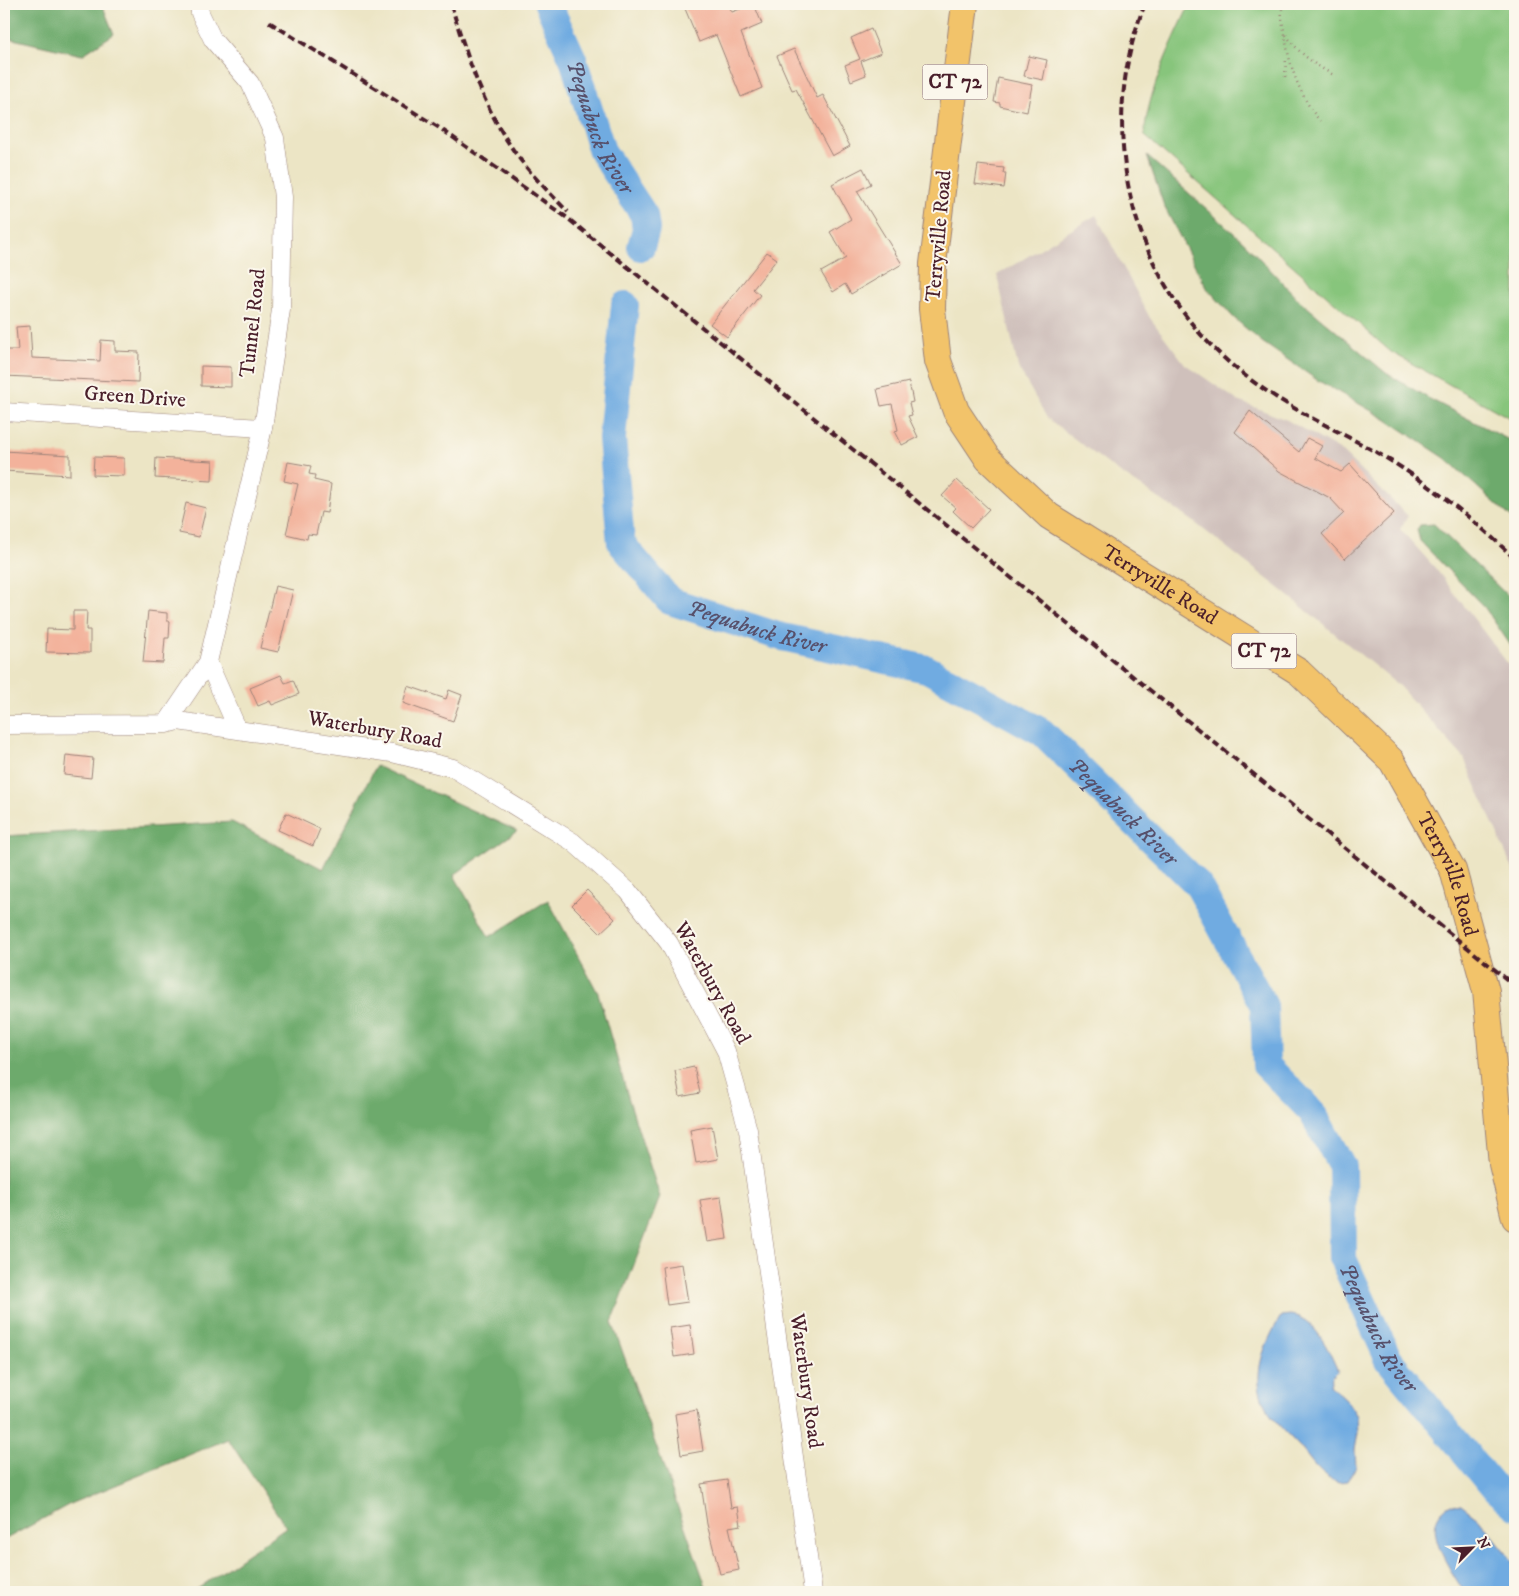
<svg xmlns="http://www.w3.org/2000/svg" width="1519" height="1596" font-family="'IM FELL DW Pica',serif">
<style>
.industrial{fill:#cfc0bb}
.green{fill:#87c57c;stroke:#687254}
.forest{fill:#6daa6c;stroke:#5c644c}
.water{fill:#70abe1;stroke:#5d6586}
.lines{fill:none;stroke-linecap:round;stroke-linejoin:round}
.river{stroke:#70abe1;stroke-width:28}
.building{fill:#f3b29b}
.minor-casing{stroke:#9b8278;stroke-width:19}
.highway-casing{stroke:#9b8278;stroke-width:28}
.path{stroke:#9b8278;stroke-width:2.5;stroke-dasharray:1 4;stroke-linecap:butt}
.minor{stroke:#fff;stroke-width:18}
.highway{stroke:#f2c36a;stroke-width:26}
.rail{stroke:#4a1f2b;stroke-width:4;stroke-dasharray:8 4;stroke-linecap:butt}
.labels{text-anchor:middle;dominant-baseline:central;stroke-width:4;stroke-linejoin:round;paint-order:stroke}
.shield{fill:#fbf7ec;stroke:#7f6065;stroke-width:1}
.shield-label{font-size:20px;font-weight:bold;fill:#4a1f2b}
.street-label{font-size:21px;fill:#4a1f2b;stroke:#fbf7ec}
.water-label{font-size:22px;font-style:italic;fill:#57506b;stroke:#fbf7ec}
</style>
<rect width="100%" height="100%" fill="#fbf7ec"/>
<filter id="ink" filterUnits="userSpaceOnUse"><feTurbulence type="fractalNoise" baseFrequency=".02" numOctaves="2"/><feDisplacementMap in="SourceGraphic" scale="10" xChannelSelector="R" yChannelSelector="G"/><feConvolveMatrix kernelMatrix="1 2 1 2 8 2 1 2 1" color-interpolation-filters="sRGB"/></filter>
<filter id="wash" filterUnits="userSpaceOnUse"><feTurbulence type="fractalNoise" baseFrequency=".0096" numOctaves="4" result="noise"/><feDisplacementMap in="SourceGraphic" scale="20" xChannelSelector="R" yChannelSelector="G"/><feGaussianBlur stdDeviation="1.12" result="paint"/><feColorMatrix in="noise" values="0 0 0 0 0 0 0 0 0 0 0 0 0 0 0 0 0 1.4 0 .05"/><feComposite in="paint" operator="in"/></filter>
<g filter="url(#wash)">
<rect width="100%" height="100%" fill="#ece5c5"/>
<path class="industrial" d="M1096,215L1150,318L1185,364L1238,401L1287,420L1341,451L1408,516L1400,529L1436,569L1515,673V874L1464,758L1399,686L1279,588L1190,519L1116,470L1047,418L1018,367L997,275Z"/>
<path class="green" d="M1190,4H1515V421L1391,352L1144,135C1149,88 1170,47 1190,4Z"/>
<path class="forest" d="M4,4H102L114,34L82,55L4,37Z
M1147,156L1244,242L1299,300L1386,373L1428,398L1515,443V521L1445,458L1384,418L1317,380L1262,342L1234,318L1206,287L1164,206Z
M1434,524L1515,603V652L1485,608L1420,541L1417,530L1420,525Z
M376,766L517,831L454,875L489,937L548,900L598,993L629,1100L660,1197L612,1322L708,1592H193L286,1527L228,1439L72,1503L4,1540V836L232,822L323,869Z"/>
<path class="water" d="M1290,1315C1315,1317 1329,1351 1338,1371L1332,1377L1330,1385L1348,1402L1357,1416L1358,1433L1355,1450L1356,1467L1347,1481L1339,1482C1321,1478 1311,1460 1300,1447C1289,1435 1275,1423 1267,1409C1249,1378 1264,1345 1281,1316Z
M1451,1504L1461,1505L1478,1518L1515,1564V1592H1464C1450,1568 1415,1523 1451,1504Z"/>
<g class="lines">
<g class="river">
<path id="s1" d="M548,4L573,59L602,151L644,215L646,229L641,247"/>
<path id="s2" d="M625,305L612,438L621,543L670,601L778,636L927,669L1042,732L1198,885L1264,1006L1266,1065L1312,1112L1342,1166L1343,1259L1389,1360L1496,1490L1515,1506"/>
</g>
</g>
<g id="blocks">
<path class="building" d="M683,4H728L732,12L754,4L762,24L741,33L762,88L741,97L716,35L699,42Z
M871,29L881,53L861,61L866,75L851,81L845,65L860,59L851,38Z
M794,49L817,98L823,95L850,146L832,156L796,89L792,90L777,56Z
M1029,56L1047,60L1043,80L1024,76Z
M998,78L1032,85L1027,112L1000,106V103L994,102Z
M978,165L1004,168L1003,173H1006L1004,188L975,184Z
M863,168L871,184L857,191L902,264L851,294L845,284L833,292L821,272L846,258L830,232L851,219L832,184Z
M767,252L777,259L753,289L760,295L727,337L710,324Z
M30,326L32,358L100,361L101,340L115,341V351L139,352L138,382L4,376V356L6,357V350H18L16,327Z
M201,366L231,367V387L201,386Z
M909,382L913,402L909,403L912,415L908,416L918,437L902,445L895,431L898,430L892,404L881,406L877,389Z
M1250,411L1299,452L1307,438L1322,446L1315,458L1341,472L1350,464L1394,513L1345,559L1322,534L1344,513L1330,498L1279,471L1235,432Z
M4,451L70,455V475L4,471Z
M94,457L124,458V476L93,475Z
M156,458L213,461L212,481L155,478Z
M288,462L311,466L309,474L315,475L314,480L331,484L327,513L321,512L316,535L308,534L307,539L286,534L298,484L284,481Z
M957,480L989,509L971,528L953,511L956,508L942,496Z
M186,503L206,508L199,537L179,533Z
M275,586L293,590L278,652L260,648Z
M73,611H87L86,630H90V653L46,652L47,629L73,630Z
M148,611L167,613V621H170L169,638H165L163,663L143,662Z
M281,675L285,683L293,680L299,694L272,705L270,701L258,706L250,688Z
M408,686L446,699L449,690L462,695L453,721L403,703Z
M66,755L93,758L91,778L64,775Z
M286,813L320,829L313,846L278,830Z
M587,890L615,919L600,933L572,905Z
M694,1067L700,1093L680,1097L675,1071Z
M712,1126L718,1159L696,1163L690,1130Z
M721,1197L727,1239L707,1242L700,1200Z
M682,1264L688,1302L667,1305L662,1267Z
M690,1325L694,1354L674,1357L670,1328Z
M697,1410L703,1451L681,1455L675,1414Z
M727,1480L731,1508L738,1507L741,1525L729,1527L739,1570L720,1574L707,1524L701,1484Z"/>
</g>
</g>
<g filter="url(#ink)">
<use href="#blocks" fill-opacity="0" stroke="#9b8278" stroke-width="1"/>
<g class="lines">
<defs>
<path id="minor" d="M4,412L263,428
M208,662L238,730
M166,724L208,662L263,428L281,310L283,197L275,138L250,83L213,40L200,13L199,4
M4,725L166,724L178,721L392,753L453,768L573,842L628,891L669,943L726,1051L748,1130L813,1592"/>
<g id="highway">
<path id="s3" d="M965,4L933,264L932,309L938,361L956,411L988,459L1049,516L1299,672L1392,761L1453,870L1486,991L1502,1164L1515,1218"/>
</g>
</defs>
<use href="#minor" class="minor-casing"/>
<use href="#highway" class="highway-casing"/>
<path class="path" d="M1283,4C1280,15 1283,24 1285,35C1289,66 1300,97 1320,121
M1286,35C1299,53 1314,65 1334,75
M1285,77L1286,58"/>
<use href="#minor" class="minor"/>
<use href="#highway" class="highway"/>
<path class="rail" d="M451,4C465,51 481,100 508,142C524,168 547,190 568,212
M1145,4C1092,135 1133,292 1247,377C1288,409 1336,429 1381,455C1430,484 1474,519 1515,559
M269,22L441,129L566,217L1515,986"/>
</g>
</g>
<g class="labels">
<g class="shield">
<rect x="922.5" y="64.5" width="65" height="35" rx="4"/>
<rect x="1231.5" y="633.5" width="65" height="35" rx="4"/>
</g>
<g class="shield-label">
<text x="955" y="82">CT 72</text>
<text x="1264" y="651">CT 72</text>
</g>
<g class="street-label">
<text transform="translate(939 236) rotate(-85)">Terryville Road</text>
<text transform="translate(253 323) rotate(-84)">Tunnel Road</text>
<text transform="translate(135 397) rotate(4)">Green Drive</text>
<text stroke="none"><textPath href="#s3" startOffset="684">Terryville Road</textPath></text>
<text transform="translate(375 730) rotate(10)">Waterbury Road</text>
<text stroke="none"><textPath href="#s3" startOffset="1104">Terryville Road</textPath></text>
<text transform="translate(712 983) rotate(61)">Waterbury Road</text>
<text transform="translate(806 1381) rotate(82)">Waterbury Road</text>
</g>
<g class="water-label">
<text stroke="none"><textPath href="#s1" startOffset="134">Pequabuck River</textPath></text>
<text stroke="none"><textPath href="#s2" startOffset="406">Pequabuck River</textPath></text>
<text stroke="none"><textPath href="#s2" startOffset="826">Pequabuck River</textPath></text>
<text stroke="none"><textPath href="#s2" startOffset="1426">Pequabuck River</textPath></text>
</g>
</g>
<rect width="1519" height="1596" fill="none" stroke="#fbf7ec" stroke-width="20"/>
<g transform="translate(1472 1548) rotate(66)" stroke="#fbf7ec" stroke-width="4" paint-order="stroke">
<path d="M0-4L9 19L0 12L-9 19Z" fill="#4a1f2b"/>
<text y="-8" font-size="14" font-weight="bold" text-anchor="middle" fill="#4a1f2b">N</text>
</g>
</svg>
